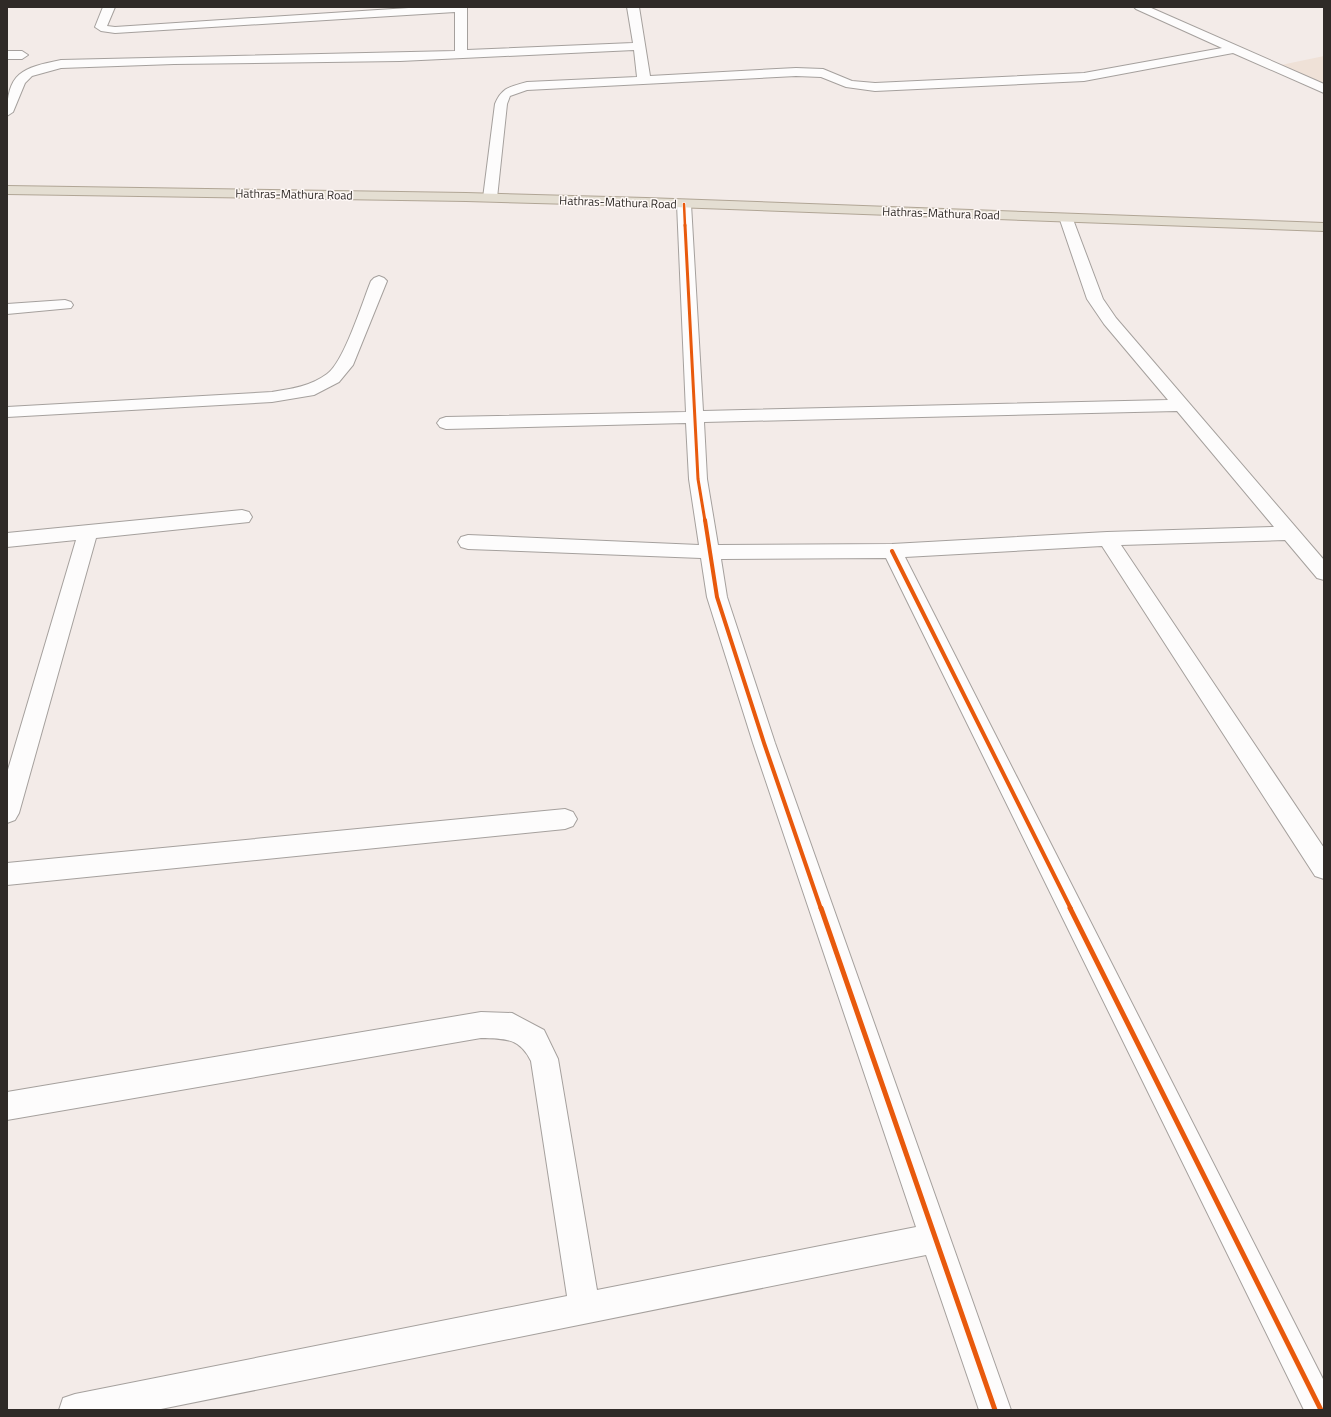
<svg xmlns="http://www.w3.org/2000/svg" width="1331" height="1417" font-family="'Titillium Web',sans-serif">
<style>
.commercial{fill:#efe1d7}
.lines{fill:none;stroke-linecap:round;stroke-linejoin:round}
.minor-casing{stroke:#a5a09d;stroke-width:2}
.trunk-casing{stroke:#b0a595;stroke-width:2}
.minor{fill:#fdfcfc;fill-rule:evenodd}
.trunk{fill:#e4ded2;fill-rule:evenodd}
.cycleway-far3-casing{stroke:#fff9f7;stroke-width:4}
.cycleway-far2-casing{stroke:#fff9f7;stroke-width:5}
.cycleway-far1-casing{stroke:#fff9f7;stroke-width:6}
.cycleway-casing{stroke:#fff9f7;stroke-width:8}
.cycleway-far3{stroke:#e8590c;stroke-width:2.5}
.cycleway-far2{stroke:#e8590c;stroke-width:3}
.cycleway-far1{stroke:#e8590c;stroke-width:4}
.cycleway{stroke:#e8590c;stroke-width:5}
.labels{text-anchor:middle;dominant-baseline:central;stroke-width:3;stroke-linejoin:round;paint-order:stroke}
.far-street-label{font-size:12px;fill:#2f2a27;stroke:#fff9f7}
</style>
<rect width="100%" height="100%" fill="#f3ebe8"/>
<path class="commercial" d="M1324,56V86L1281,65Z"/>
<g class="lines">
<defs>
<path id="minor" d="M103,7H115L107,26L115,27L424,7H467V50L633,43L627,7H639L650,76L796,68L823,69L852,81L875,83L1084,73L1222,48L1136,9L1134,7H1149L1324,84V93L1233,53L1084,81L875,91L846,87L821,77L796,76L527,90L510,96L507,104L497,198L495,201H485L483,198L495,104C502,87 510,87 527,82L637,77L634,50L400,61L174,64L61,68L32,76L25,83L13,112L7,116C7,72 22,68 61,60L455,51V12L115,33L101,31L95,27Z
M7,51H22L28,55L22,59H7Z
M684,200L689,201L691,204L703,411L1168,400L1104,324L1087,299L1059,217L1061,214H1071L1103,299L1116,318L1324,560V580L1317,578L1285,540L1121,545L1324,848V879L1315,876L1102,546L905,557L1324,1381V1410H1304L886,558L721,559L727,597L775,743L1011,1410H979L926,1255L156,1410H59L63,1398L75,1394L567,1296L531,1061C519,1037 505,1039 481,1038L7,1120V1092L481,1012L512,1013L544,1030L558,1059L597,1290L916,1227L753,743L707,597L701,558L468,549L461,547L458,542L461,537L468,535L699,545L689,479L686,423L446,429L440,427L437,423L440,419L446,417L686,412L677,204L679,201ZM1177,411L1274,527L1107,532L892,544L718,545L707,479L704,422Z
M379,276L384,278L387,281L353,365L339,382L314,395L272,402L7,417V407L272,392C291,389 311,386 327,374C344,362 362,303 371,281L374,278Z
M65,300L71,302L73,305L71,308L7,314V304Z
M242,510L249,512L252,517L249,522L96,538L19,813L15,820L7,823V773L76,540L7,547V533Z
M565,809L573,812L577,819L573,826L565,829L7,885V863Z"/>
<path id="trunk" d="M7,186L466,193L646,198L1324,223V231L646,206L466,201L7,194Z"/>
</defs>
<use href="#minor" class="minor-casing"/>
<use href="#trunk" class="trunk-casing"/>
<use href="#minor" class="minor"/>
<use href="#trunk" class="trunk"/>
<defs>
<path id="cycleway-far3" d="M684,204L685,226"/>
<path id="cycleway-far2" d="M685,225L698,479L705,521"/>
<path id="cycleway-far1" d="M705,520L717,597L764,743L821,909
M892,551L1071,909"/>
<path id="cycleway" d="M821,908L995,1410
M1070,908L1321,1410"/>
</defs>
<use href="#cycleway-far3" class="cycleway-far3-casing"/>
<use href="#cycleway-far2" class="cycleway-far2-casing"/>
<use href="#cycleway-far1" class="cycleway-far1-casing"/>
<use href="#cycleway" class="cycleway-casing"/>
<use href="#cycleway-far3" class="cycleway-far3"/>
<use href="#cycleway-far2" class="cycleway-far2"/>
<use href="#cycleway-far1" class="cycleway-far1"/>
<use href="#cycleway" class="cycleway"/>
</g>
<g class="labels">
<g class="far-street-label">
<text transform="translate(294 194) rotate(1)">Hathras-Mathura Road</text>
<text transform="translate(618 202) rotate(2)">Hathras-Mathura Road</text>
<text transform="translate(941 213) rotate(2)">Hathras-Mathura Road</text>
</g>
</g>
<rect width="1331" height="1417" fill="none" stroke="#2f2a27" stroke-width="16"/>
</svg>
